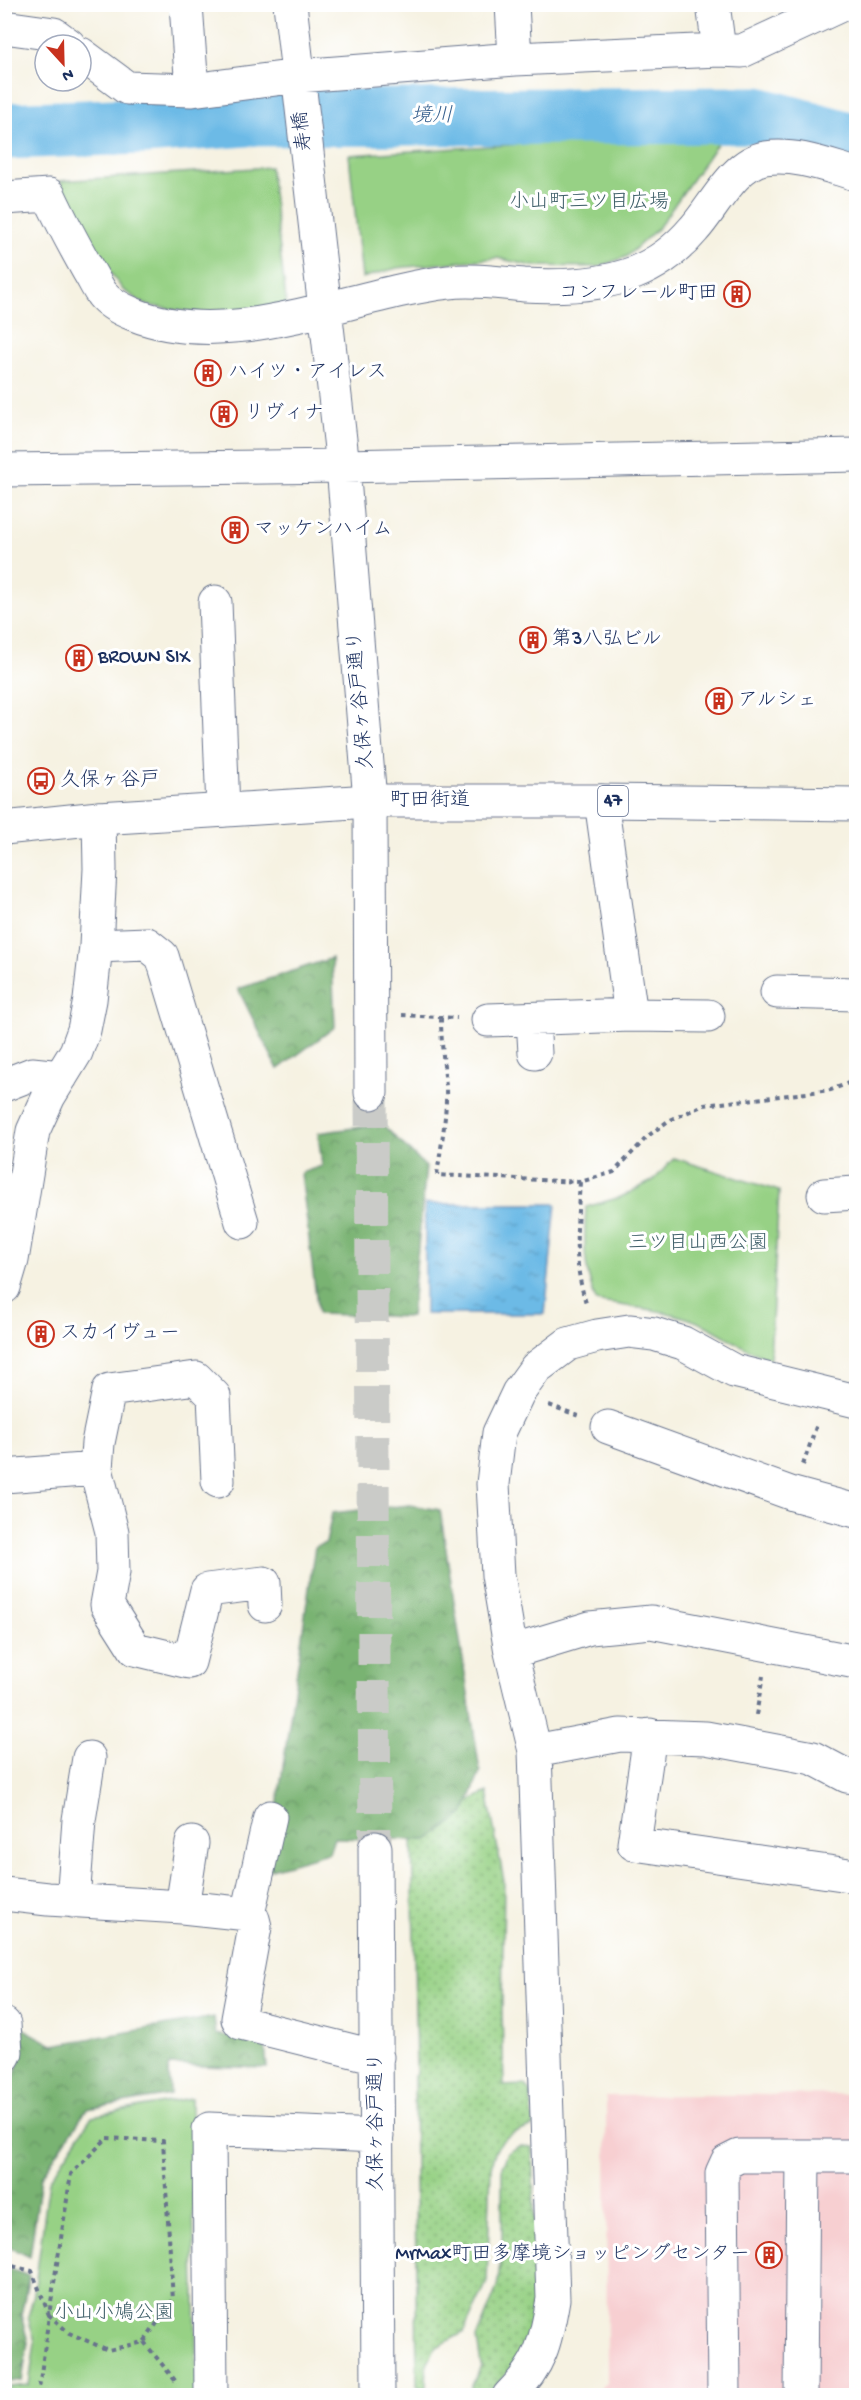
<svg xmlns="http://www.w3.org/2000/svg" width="861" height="2400" font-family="'Gochi Hand','Klee One',sans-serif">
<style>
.built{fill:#f7cfd1}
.grass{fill:url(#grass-dots);stroke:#598072;stroke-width:1.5}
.forest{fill:url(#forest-crowns);stroke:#4a7168;stroke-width:1.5}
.park{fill:#97d185;stroke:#598072;stroke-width:1.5}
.water{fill:url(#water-ripples);stroke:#4474a2;stroke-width:1.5}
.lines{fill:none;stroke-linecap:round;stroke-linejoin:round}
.river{stroke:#6cbae6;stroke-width:57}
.minor-tunnel{stroke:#cacbc8;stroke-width:33;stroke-dasharray:33 16;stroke-linecap:butt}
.minor-casing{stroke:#68738c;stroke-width:35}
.major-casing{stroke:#68738c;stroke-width:35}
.path{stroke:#68738c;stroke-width:4;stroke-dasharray:4.5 4.5;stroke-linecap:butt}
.minor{stroke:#fff;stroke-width:33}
.major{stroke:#fff;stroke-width:33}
.labels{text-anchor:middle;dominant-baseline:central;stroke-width:6;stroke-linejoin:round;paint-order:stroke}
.shield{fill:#fff;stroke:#5f6d8e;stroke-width:1.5}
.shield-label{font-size:18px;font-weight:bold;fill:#1b2f5e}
.street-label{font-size:20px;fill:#1b2f5e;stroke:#fff}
.park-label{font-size:20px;fill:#40606a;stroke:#fff}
.poi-label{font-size:20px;fill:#1b2f5e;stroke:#fff;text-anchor:start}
.water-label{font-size:21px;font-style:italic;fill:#37608e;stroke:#fff}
</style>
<defs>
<pattern id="grass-dots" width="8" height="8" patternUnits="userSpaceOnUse" patternTransform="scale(1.5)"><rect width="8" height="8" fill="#97d185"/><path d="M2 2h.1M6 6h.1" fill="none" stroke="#7aaa70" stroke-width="1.8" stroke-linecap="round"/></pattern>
<pattern id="forest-crowns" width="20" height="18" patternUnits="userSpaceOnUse" patternTransform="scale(1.5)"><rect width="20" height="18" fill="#79b372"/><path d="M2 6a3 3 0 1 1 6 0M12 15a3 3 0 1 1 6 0" fill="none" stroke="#629261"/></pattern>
<pattern id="water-ripples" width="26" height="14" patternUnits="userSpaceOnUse" patternTransform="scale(1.5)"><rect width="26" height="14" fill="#6cbae6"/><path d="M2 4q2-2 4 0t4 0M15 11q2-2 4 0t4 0" fill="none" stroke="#5898be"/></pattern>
</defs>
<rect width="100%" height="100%" fill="#fff"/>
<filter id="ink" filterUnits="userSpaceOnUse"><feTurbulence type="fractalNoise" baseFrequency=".0167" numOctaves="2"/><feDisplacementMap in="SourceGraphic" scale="12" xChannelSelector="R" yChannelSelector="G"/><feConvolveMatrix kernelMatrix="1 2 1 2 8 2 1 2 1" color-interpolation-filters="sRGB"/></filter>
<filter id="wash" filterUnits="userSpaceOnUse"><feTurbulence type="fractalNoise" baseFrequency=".008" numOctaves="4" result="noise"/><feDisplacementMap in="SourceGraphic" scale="24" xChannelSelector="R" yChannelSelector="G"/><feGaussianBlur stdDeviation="1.35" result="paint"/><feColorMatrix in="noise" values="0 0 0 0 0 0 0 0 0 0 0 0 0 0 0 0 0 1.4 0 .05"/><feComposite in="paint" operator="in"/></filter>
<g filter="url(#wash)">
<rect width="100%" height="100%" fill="#f6f2e2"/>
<path class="built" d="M856,2094V2395L591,2396L607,2382L606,2096Z"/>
<path class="grass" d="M487,1792L504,1881L502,2011L504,2086L525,2085L530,2092L534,2126C507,2136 496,2137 491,2168L487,2282L463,2333L435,2348L427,2364L426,2388L417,2387L414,2075L416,2074L412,1830Z
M519,2146L532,2147L537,2301L532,2342L519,2361L486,2395L464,2396L470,2390L481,2366L477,2338L497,2287L502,2249V2167L508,2153Z"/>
<path class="forest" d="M332,958L335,1027L278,1069L238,989Z
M382,1124L426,1167L411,1317L318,1314L301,1173L322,1166L318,1133Z
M410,1505L440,1510L480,1772L464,1814L427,1840L334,1838L329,1853L268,1870L315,1546L326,1543L332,1513Z
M214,2017L216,2034L265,2044L267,2068L169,2065L170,2095L87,2109L41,2177L30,2257L5,2245L4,2102L20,2060V2027L53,2045Z
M4,2267L29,2276L21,2315L28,2342L22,2381L5,2382Z"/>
<path class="park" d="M726,131L659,227L626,257L597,267L532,266L497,258L397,268L362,278L349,155Z
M270,167L287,308L208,315L146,305L123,290L93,248L75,215L60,181Z
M674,1158L779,1191L770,1359C745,1351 724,1333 700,1323C668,1309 631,1308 596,1301C583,1267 584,1243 586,1207L621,1197L654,1180Z
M191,2098L197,2392L194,2396H6L9,2387L29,2385L35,2342L28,2317L34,2294L49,2181L92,2116Z"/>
<path class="water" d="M425,1204H556L545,1314H425Z"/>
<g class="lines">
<path class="river" d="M4,131L144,126L246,118L757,115L856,142"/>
</g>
</g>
<g filter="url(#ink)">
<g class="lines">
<path class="minor-tunnel" d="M371,1093L375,1848"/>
<defs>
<path id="minor" d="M186,4L192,90
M290,4L343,466L370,801L371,1093
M512,4L515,59
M713,4L719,50
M4,27L54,34L69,45
M81,54L127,88L192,90L298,76L515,59L719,50L742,51L843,4
M4,198L49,195C61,221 74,245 88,270C93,278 97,287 102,294C109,303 123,310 133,314C232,354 350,293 449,282C475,279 499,283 524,285C561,287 600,286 634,273C657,264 678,248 694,229C714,207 734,163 765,158C795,153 828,166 856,174
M4,470L343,466L856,455
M215,602L223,810
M601,801L631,1015
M96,946L147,944L162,956L242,1222
M777,992L856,994
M533,1019L535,1053
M488,1020L631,1015L708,1016
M4,1085L32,1074L61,1077
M824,1195L856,1193
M4,1287L12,1260L33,1131L49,1096L76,1052L84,1030L90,1000L96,946L100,869L99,818
M608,1427L793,1494L856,1511
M4,1476L96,1469
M218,1481L214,1396L196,1378L109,1390L98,1443L96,1469L112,1532L113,1572L107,1605L135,1649L189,1662L207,1590L264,1583L265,1605
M511,1652L590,1628L651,1622L856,1662
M650,1735L634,1844L856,1876
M535,1751L620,1735L706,1738L813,1758L847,1776L856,1777
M375,1848L378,2396
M4,1894L48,1899L182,1907L248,1914L253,1919L255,1927L238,2019L241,2023L377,2057
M73,1901L79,1820L89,1758
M182,1907L192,1843
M248,1914L270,1817
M4,2024L6,2052L4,2056
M211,2396L209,2129L377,2136
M509,2396C541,2365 546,2341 553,2299L535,1751L511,1652L498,1575L493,1484L499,1433L518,1393L536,1368L568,1344L597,1336L629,1331L654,1334L683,1343L734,1371L856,1401
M724,2396L722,2173L727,2162L739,2156H856
M801,2396L803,2156"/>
<path id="major" d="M4,828L99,818L370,801H601L856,804"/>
</defs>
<use href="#minor" class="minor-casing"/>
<use href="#major" class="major-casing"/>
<path class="path" d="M402,1015L457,1018
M441,1018C441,1041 444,1064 446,1087C447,1117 441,1146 437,1175L580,1182L614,1172L648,1136L668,1121L704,1105L831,1090L856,1080
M580,1182C577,1228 572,1261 587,1306
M549,1405L579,1416
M803,1465L817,1424
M756,1715L763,1676
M107,2138L163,2141L173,2300L144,2342L108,2350L69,2333L49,2315L71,2174Z
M4,2264L32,2271L49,2315L38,2396
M144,2342L178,2384"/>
<use href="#minor" class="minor"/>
<use href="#major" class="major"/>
</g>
</g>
<defs>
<symbol id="building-ring" viewBox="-11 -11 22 22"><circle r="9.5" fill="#fff" stroke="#c8321e" stroke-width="1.5"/><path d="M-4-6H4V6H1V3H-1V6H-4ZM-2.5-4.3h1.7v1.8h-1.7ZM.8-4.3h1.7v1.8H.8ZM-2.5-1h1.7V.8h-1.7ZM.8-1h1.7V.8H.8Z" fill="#c8321e"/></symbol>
<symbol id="bus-ring" viewBox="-11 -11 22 22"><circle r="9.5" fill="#fff" stroke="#c8321e" stroke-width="1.5"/><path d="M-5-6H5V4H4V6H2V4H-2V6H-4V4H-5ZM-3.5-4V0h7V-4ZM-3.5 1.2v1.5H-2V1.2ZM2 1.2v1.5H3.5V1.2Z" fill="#c8321e"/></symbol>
</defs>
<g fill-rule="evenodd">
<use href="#building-ring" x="722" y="279" width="30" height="30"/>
<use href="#building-ring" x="193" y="358" width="30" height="30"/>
<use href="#building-ring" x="209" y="399" width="30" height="30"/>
<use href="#building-ring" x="220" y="515" width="30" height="30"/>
<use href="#building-ring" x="518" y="625" width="30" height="30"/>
<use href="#building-ring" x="64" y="643" width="30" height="30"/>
<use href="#building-ring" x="704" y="686" width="30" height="30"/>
<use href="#bus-ring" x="26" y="766" width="30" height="30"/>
<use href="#building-ring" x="26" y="1319" width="30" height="30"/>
<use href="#building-ring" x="754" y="2240" width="30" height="30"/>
</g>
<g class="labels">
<rect class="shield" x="598" y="786" width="30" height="30" rx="4.5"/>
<g class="shield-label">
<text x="613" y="801">47</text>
</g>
<g class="street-label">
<text transform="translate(304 131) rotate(-97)">寿橋</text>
<text transform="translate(362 700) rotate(-95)">久保ヶ谷戸通り</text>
<text x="430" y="801">町田街道</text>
<text transform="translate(377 2122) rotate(-90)">久保ヶ谷戸通り</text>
</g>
<g class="park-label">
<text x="589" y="203">小山町三ツ目広場</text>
<text x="698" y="1244">三ツ目山西公園</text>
<text x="114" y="2314">小山小鳩公園</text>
</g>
<g class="poi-label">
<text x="718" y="294" text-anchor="end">コンフレール町田</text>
<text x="228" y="373">ハイツ・アイレス</text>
<text x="244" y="414">リヴィナ</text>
<text x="254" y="530">マッケンハイム</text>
<text x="552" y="640">第3八弘ビル</text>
<text x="98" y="658">BROWN SIX</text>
<text x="738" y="701">アルシェ</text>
<text x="60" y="781">久保ヶ谷戸</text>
<text x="60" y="1334">スカイヴュー</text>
<text x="750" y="2255" text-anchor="end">MrMax町田多摩境ショッピングセンター</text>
</g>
<g class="water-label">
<text x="432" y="117">境川</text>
</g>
</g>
<rect width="861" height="2400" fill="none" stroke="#fff" stroke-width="24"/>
<g transform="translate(63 63) rotate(158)"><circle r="28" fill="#ffffff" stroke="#a4acbf" stroke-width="1.5"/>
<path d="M0-4.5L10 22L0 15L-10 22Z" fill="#c8321e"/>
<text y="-9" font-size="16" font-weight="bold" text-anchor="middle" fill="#1b2f5e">N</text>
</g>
</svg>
